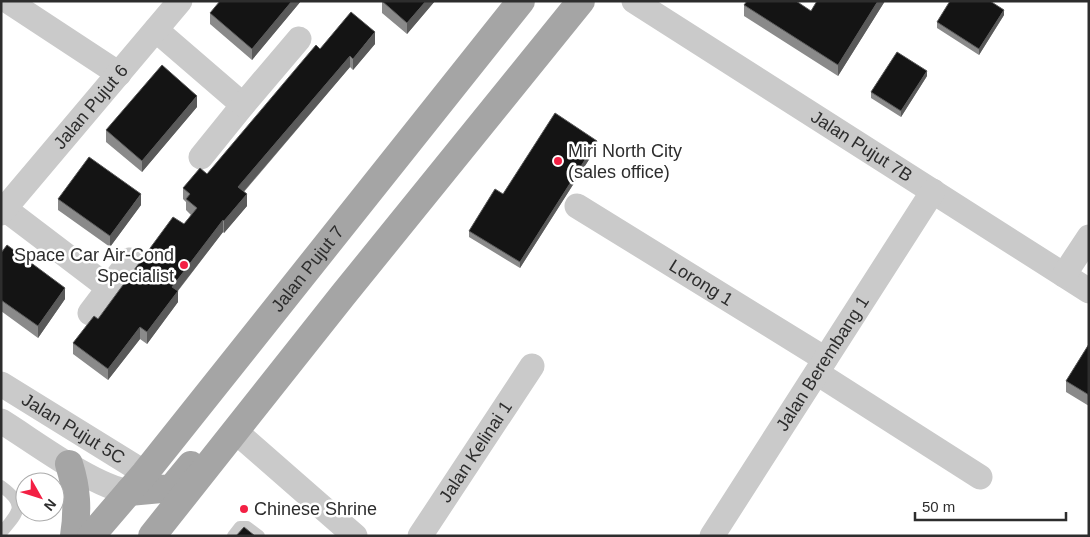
<svg xmlns="http://www.w3.org/2000/svg" width="1090" height="537" font-family="Arial,sans-serif">
<style>
.lines{fill:none;stroke-linecap:round;stroke-linejoin:round}
.service{stroke:#cacaca;stroke-width:12}
.minor{stroke:#cacaca;stroke-width:25}
.primary{stroke:#a5a5a5;stroke-width:28}
.wall{fill:#8a8a8a}
.shaded-wall{fill:#5a5a5a}
.building{fill:#141414;stroke:#5a5a5a}
.poi-dot{fill:#f32044;stroke:#fff;stroke-width:2}
.labels{text-anchor:middle;dominant-baseline:central;stroke-width:5;stroke-linejoin:round;paint-order:stroke}
.street-label{font-size:18px;fill:#2d2d2d;stroke:#fff}
.poi-label{font-size:18px;fill:#2d2d2d;stroke:#fff;text-anchor:start}
</style>
<rect width="100%" height="100%" fill="#fff"/>
<g class="lines">
<path class="service" d="M1,486C27,505 19,512 1,533
M233,536L240,527H247L259,536"/>
<g class="minor">
<path d="M8,1L119,74"/>
<path id="s1" d="M634,1L1089,291"/>
<path d="M156,30L243,105L201,157"/>
<path d="M243,105L299,39"/>
<path id="s2" d="M577,206L825,359"/>
<path d="M5,209L109,288"/>
<path id="s3" d="M1,213L180,1"/>
<path d="M1064,275L1089,237"/>
<path d="M90,313L130,260"/>
<path d="M817,373L980,477"/>
<path id="s4" d="M1,384L145,473"/>
<path d="M1,421C35,442 91,485 129,492"/>
<path d="M235,431L355,536"/>
<path id="s5" d="M420,536L532,366"/>
<path id="s6" d="M712,536L933,191"/>
</g>
<g class="primary">
<path d="M69,464C77,489 78,510 74,536"/>
<path d="M129,492L172,488L191,465"/>
<path id="s7" d="M91,536L145,473L521,1"/>
<path d="M152,536L343,295L581,1"/>
</g>
</g>
<path class="wall" d="M301,1L252,60L210,24V13Z
M382,1H435L407,34L382,13Z
M817,1H885L838,76L744,16V5L811,11Z
M1004,15L979,55L937,28V22Z
M375,44L353,70L350,67L244,192L247,206L224,233L223,232L178,291V302L147,344L140,339L108,380L73,354V343L98,319L184,224L191,215L186,210V202L183,199V188L207,174L320,49Z
M927,76L901,117L871,98V92Z
M197,107L142,172L106,142V130Z
M597,147L520,268L469,237V231L503,194Z
M58,199L141,205L110,247L58,210Z
M1,253L65,299L38,338L1,311Z
M1089,344V406L1066,392V381Z"/>
<path class="shaded-wall" d="M292,1H301L252,60V49Z
M426,1H435L407,34V23Z
M878,1H885L838,76V65Z
M1004,10V15L979,55V49Z
M375,32V44L353,70V59Z
M350,56V67L238,198V187Z
M927,71V76L901,117V111Z
M197,96V107L142,172V161Z
M597,141V147L520,268V262Z
M141,194V205L110,247V236Z
M247,194V206L224,233V221Z
M223,220V232L172,298V287Z
M65,288V299L38,338V326Z
M178,291V302L147,344V332Z
M140,327V339L108,380V369Z"/>
<path class="building" d="M220,1H292L252,49L210,13Z
M382,1H426L407,23Z
M747,1H796L811,11L817,1H878L838,65L744,5Z
M950,1H990L1004,10L979,49L937,22Z
M351,12L375,32L353,59L350,56L238,187L247,194L224,221L223,220L172,287L178,291L147,332L140,327L108,369L73,343L94,316L98,319L173,217L184,224L197,208L186,199L190,194L183,188L200,168L207,174L316,45L320,49Z
M897,52L927,71L901,111L871,92Z
M162,65L197,96L142,161L106,130Z
M555,113L597,141L520,262L469,231L495,189L503,194Z
M89,157L141,194L110,236L58,199Z
M7,245L65,288L38,326L1,300V253Z
M1089,344V395L1066,381Z
M244,527L255,536H236Z"/>
<g class="poi-dot">
<circle cx="558" cy="161" r="5"/>
<circle cx="184" cy="265" r="5"/>
<circle cx="244" cy="509" r="5"/>
</g>
<g class="labels">
<g class="street-label">
<text stroke="none"><textPath href="#s3" startOffset="139">Jalan Pujut 6</textPath></text>
<text stroke="none"><textPath href="#s1" startOffset="270">Jalan Pujut 7B</textPath></text>
<text stroke="none"><textPath href="#s7" startOffset="344">Jalan Pujut 7</textPath></text>
<text stroke="none"><textPath href="#s2" startOffset="146">Lorong 1</textPath></text>
<text stroke="none"><textPath href="#s6" startOffset="205">Jalan Berembang 1</textPath></text>
<text stroke="none"><textPath href="#s4" startOffset="85">Jalan Pujut 5C</textPath></text>
<text stroke="none"><textPath href="#s5" startOffset="101">Jalan Kelinai 1</textPath></text>
</g>
<g class="poi-label">
<text x="568" y="151">Miri North City<tspan x="568" dy="21">(sales office)</tspan></text>
<text x="174" y="255" text-anchor="end">Space Car Air-Cond<tspan x="174" dy="21">Specialist</tspan></text>
<text x="254" y="509">Chinese Shrine</text>
</g>
</g>
<rect width="1090" height="537" fill="none" stroke="#2d2d2d" stroke-width="5"/>
<g transform="translate(40 497) rotate(129)"><circle r="24" fill="#ffffff" stroke="#ababab"/>
<path d="M0-4L9 19L0 12L-9 19Z" fill="#f32044"/>
<text y="-8" font-size="14" font-weight="bold" text-anchor="middle" fill="#2d2d2d">N</text>
</g>
<path d="M915 512v8h151v-8" fill="none" stroke="#2d2d2d" stroke-width="2.5"/>
<text x="922" y="512" font-size="15" fill="#2d2d2d" stroke="#ffffff" stroke-width="4" paint-order="stroke">50 m</text>
</svg>
